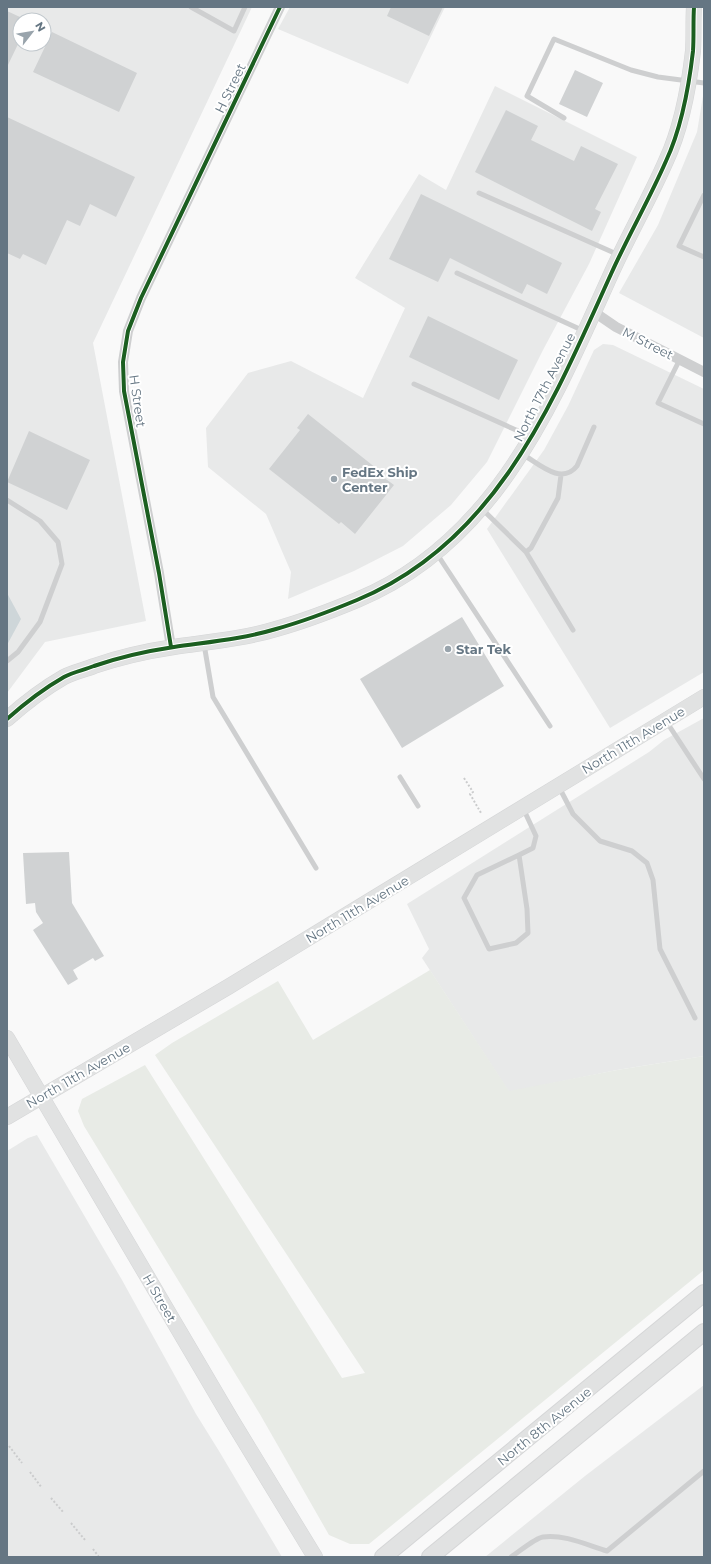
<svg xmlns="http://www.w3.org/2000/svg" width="711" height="1564" font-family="Montserrat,sans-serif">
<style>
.built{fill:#e8e9e9;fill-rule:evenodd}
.green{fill:#e8ebe6}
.water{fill:#ced6d9}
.building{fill:#d0d2d3}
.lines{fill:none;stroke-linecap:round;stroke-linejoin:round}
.secondary-casing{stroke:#d5d6d7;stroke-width:16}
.primary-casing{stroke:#d5d6d7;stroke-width:18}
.path{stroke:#cbcccd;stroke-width:2;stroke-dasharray:2 2;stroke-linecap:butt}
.lane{stroke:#cecfd0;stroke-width:5}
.street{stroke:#cecfd0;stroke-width:10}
.secondary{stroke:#e1e2e2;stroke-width:15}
.primary{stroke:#e1e2e2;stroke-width:16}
.cycleway-casing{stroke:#fff;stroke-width:6}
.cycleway{stroke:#1b5e20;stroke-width:4}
.poi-dot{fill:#99a4ac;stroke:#fff;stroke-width:1.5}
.labels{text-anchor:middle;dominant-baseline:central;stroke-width:4;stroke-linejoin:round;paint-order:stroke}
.street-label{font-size:13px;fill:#657683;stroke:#fff}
.poi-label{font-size:13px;font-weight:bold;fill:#657683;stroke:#fff;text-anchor:start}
</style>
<rect width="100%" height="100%" fill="#f9f9f9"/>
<path class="built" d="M7,7H252L93,343L146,621L45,642L7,693ZM20,20H44V44H20Z
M290,7H445L408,84L278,29Z
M495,86L637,157L589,264L543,350L487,462L451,505L403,546L354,571L288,599L291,572L266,514L208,467L206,428L248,373L291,361L363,398L405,308L355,278L419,174L446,190Z
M704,90V338L619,293L658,225L697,132Z
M603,344L613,345L704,389V672L610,728L487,529L544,450L568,406L594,350Z
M704,718V1056L617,1070L509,1092L422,958L429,949L407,904L649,752L664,740Z
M37,1135L122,1280L196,1414L219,1451L282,1557H7V1151L28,1138Z
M704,1385V1557H485L585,1476Z"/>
<path class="green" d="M430,970L509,1091L617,1070L704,1056V1270L369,1544H350L329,1535L261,1416L84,1126L78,1111L82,1099L145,1065L342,1378L365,1373L155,1055L172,1043L278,981L313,1040Z"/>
<path class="water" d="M7,593L21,619L7,645Z"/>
<path class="building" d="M391,7H443L429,36L387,16Z
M7,11L20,17V40L7,67Z
M52,32L137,73L119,112L33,72Z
M575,70L603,83L587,117L559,104Z
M506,110L538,126L531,140L574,161L581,146L618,164L595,209L601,212L592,231L475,172Z
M7,117L135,177L116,217L90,204L80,226L67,220L46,265L23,254L20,259L7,253Z
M421,194L562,263L547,294L527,284L522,294L450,258L438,282L389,259Z
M428,316L518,360L499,400L409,357Z
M308,414L381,472L379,474L394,485L355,534L341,522L339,524L269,469L300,430L297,428Z
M29,431L90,460L67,510L7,482Z
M462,617L504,686L402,748L360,679Z
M69,852L72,903L104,956L95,961L93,958L73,970L78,979L68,985L33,930L43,923L36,912L35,903L26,904L23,853Z"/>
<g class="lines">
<defs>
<path id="secondary" d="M7,719C25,703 43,689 64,677C73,672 84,670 94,666C120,657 147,651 174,647C208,642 243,639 276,629C301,622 333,610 357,600C497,542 553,402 611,274C628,236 649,200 666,161C681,129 689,86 693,51C694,36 693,21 694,7
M7,1038L231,1419L315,1557
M7,1117L228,987L704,697"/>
<path id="primary" d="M383,1557L704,1293
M430,1557L704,1332"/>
</defs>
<use href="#secondary" class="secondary-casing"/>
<use href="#primary" class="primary-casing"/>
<path class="path" d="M464,778L473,792L470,794L481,813
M9,1446L22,1463
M30,1472L42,1488
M51,1498L64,1513
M71,1523L85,1540
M93,1549L99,1557"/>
<path class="lane" d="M191,7L234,31L245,7
M564,118L527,96L554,39L631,70L658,77L704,83
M479,193L619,255
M704,195L679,246L704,257
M457,273L584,331
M680,359L658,403L704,424
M414,384L516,430L529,438
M522,454C538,463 561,486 577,466L594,427
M7,500L40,521L58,542L62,564L40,622L18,652L7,661
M482,509L526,552L573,630
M526,552L531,548L558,498L561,475
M437,554L550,726
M204,644L213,697L316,868
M666,721L704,779
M400,777L418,806
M559,787L573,814L600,841L632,851L647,863L653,880L660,949L695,1018
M519,855L477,875L464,898L489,949L516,943L528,933L527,909L519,855L533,848L536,836L523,808
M511,1557C519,1552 535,1538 543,1537C564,1534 587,1545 607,1551L704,1471"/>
<path class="street" d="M594,312L616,327L704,372
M171,647L159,573L124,391L123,362L128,331L141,298L280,7"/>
<use href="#secondary" class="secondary"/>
<use href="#primary" class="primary"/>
<defs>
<path id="cycleway" d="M171,647L159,573L124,391L123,362L128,331L141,298L280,7
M7,719C25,703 43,689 64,677C73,672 84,670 94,666C120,657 147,651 174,647C208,642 243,639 276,629C301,622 333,610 357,600C497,542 553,402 611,274C628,236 649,200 666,161C681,129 689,86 693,51C694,36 693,21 694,7"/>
</defs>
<use href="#cycleway" class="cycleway-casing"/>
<use href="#cycleway" class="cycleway"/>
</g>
<g class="poi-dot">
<circle cx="334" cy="479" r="4"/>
<circle cx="448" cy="649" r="4"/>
</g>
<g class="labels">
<g class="street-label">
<text transform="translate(230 88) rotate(-64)">H Street</text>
<text transform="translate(648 343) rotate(27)">M Street</text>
<text transform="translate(544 387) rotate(-63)">North 17th Avenue</text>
<text transform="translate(138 401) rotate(82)">H Street</text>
<text transform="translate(633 740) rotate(-31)">North 11th Avenue</text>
<text transform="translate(357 909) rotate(-31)">North 11th Avenue</text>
<text transform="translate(78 1075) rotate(-30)">North 11th Avenue</text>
<text transform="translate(160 1298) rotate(60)">H Street</text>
<text transform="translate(544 1426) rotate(-39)">North 8th Avenue</text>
</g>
<g class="poi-label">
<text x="342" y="472">FedEx Ship<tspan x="342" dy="15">Center</tspan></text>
<text x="456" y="649">Star Tek</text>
</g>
</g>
<rect width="711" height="1564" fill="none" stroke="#657683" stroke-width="16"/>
<g transform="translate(32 32) rotate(59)"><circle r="19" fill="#ffffff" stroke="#c1c8cd"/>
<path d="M0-3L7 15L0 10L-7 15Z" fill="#99a4ac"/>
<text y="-6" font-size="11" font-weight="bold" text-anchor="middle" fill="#657683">N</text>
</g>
</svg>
